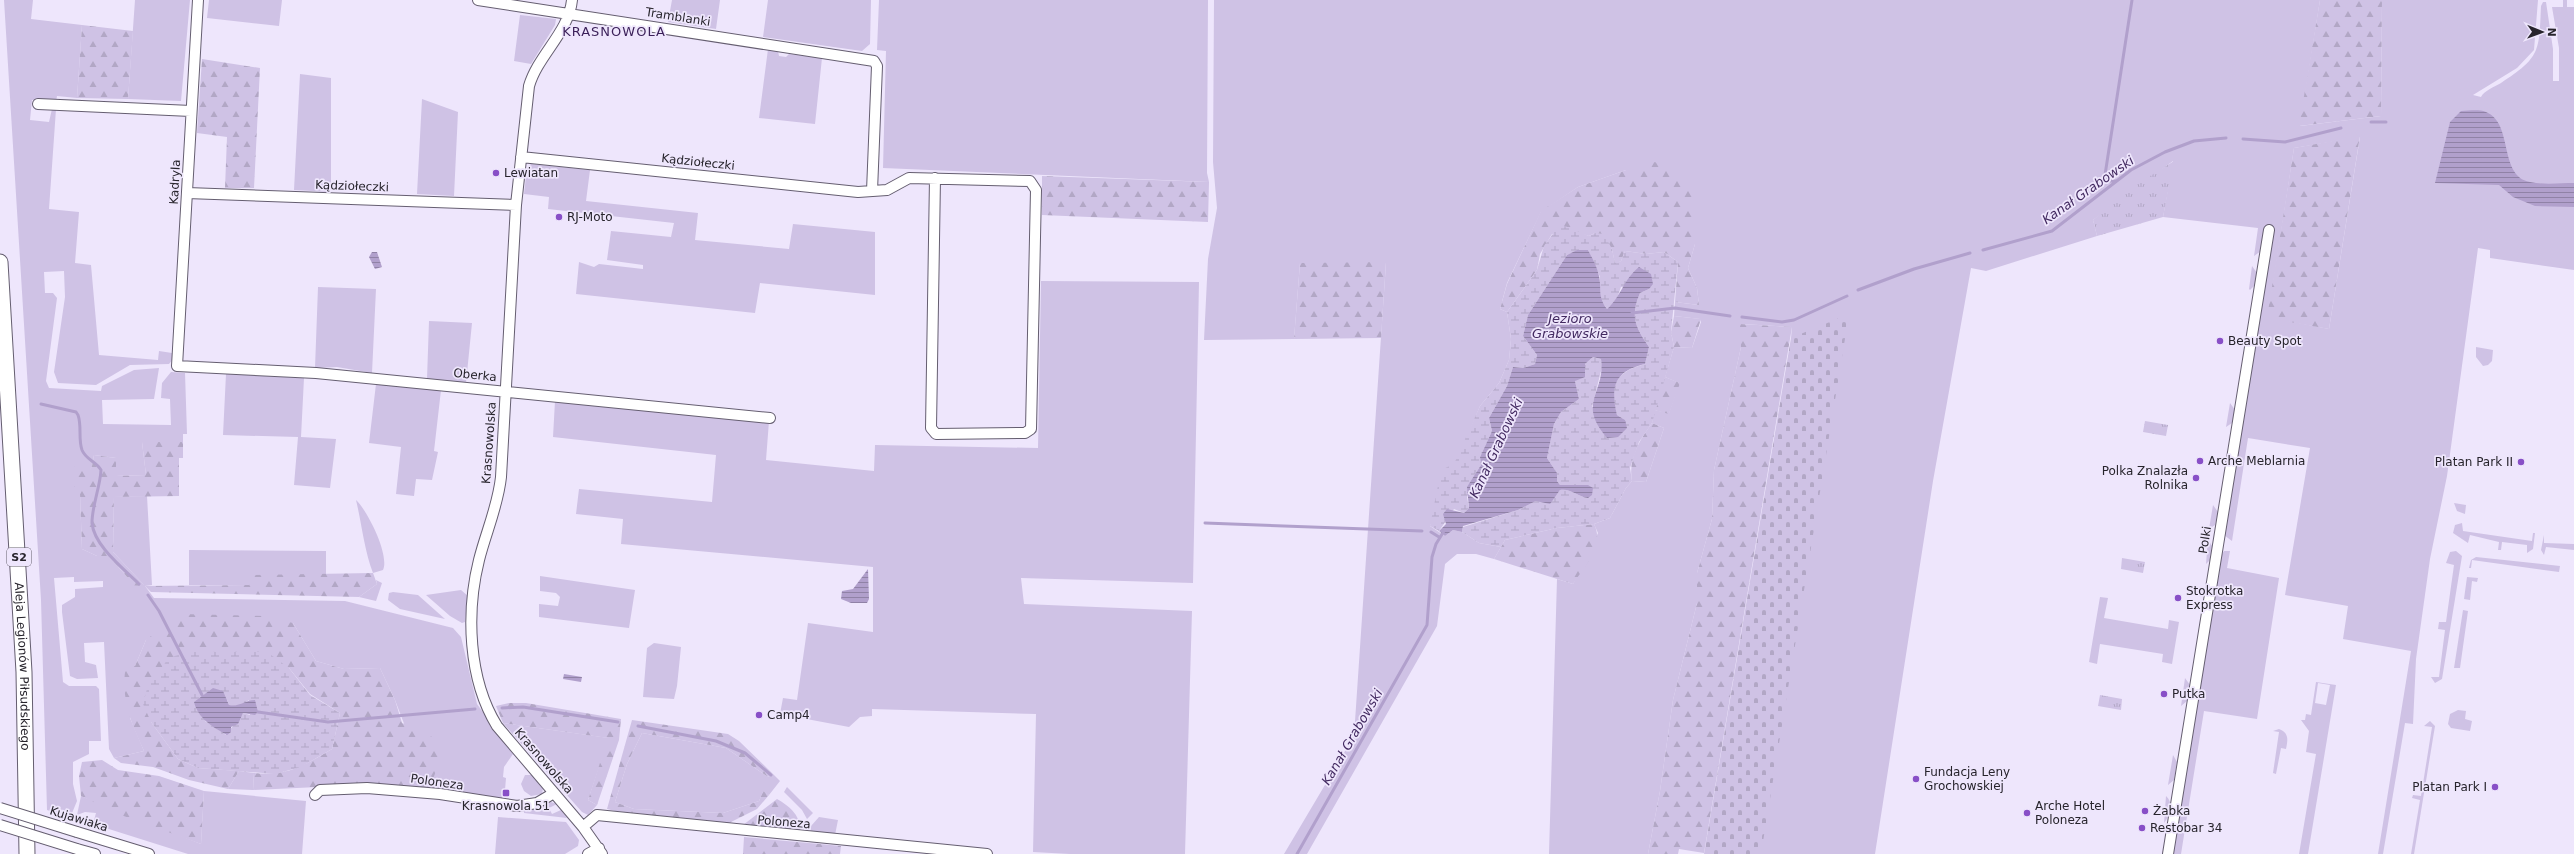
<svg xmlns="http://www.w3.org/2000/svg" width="2574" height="854" font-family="'DejaVu Sans',sans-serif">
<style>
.green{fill:#cfc2e5;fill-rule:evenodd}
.forest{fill:url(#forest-firs)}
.wetland{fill:url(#wetland-marsh);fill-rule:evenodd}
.cemetery{fill:url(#cemetery-stones)}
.park{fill:url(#park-tufts)}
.water{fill:url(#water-rules)}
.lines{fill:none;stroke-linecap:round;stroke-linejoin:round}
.stream{stroke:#b1a0cc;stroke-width:3}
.minor-casing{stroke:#655e70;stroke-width:12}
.highway-casing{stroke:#655e70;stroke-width:17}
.minor{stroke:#fff;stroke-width:10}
.highway{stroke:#fff;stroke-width:15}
.minor-bridge-casing{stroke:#655e70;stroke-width:12;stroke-linecap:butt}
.minor-bridge{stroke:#fff;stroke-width:10}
.poi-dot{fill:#884fc7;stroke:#eee6fc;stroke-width:1.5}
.labels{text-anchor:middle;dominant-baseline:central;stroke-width:3.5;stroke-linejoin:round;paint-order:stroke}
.shield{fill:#eee6fc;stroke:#635e6a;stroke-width:1}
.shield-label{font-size:11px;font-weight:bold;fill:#27242c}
.street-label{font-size:12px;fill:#27242c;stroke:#eee6fc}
.poi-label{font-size:12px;fill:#27242c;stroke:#eee6fc;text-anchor:start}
.neighbourhood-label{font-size:13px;letter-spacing:1px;fill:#3a1f58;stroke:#eee6fc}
.water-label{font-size:13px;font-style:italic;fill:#422960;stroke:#eee6fc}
</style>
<defs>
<pattern id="forest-firs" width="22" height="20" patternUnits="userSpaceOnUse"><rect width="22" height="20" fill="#cfc2e5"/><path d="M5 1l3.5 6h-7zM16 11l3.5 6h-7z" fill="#b2a7c5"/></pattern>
<pattern id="wetland-marsh" width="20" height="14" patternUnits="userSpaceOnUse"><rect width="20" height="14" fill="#cfc2e5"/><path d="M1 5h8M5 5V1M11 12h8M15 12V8" fill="none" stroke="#b2a7c5"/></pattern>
<pattern id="cemetery-stones" width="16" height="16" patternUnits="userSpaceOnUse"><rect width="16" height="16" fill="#cfc2e5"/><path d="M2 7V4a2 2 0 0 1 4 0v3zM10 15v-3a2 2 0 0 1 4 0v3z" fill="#b2a7c5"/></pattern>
<pattern id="park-tufts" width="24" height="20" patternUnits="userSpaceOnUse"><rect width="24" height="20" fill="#cfc2e5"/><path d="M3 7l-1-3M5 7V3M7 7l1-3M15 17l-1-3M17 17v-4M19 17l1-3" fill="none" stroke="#b2a7c5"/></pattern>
<pattern id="water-rules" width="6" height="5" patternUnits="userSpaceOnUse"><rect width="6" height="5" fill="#b1a0cc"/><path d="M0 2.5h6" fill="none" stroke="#9082a6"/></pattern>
</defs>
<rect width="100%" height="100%" fill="#eee6fc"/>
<path class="green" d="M4,0H33L31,19L82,25L77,98L57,96L56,102L32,100L30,120L49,122L52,109H56L49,209L79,212L75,263L91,265L99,355L158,360L159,351L172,353L173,359L169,364L130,365L96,385L58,383L54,372L65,297L64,271L44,272L45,293H53L57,298L46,381L49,388L101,391L102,386L134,370L159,368L154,399L102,400L103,424L171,425L170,399L161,398L162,383L171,372L185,373L187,434H183V442H142L146,475L116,476V458L94,455L92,466L80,494L82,549L97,556H109L127,577L144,585L113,552L114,497L147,496L152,585L145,586L154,598L345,601L453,628L461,637L477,704L513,754L504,767L503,777L506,778L504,802L429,789L395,700L380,668L344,669L316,661L293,623L146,640L135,666L130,718L144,751L114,758L109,749L104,642L84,643L85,662L96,665L98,678L77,679L70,676L62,612V605L75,597V589L103,587V581L74,582V577L54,578L63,682L69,686H96L99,689L101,741H89V754L73,762V784L77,801L70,818L47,810L41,600Z
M135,0H190L181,101L128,99Z
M209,0H282L279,26L207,18Z
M672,0H720L716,29L668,22Z
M768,0H871L870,44L862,51L763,37Z
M879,0H1208L1207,173L1209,182L883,168L886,51L877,50Z
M1214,0H2320L2300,126L2381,116L2382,0H2538L2534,50L2517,68L2473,95L2481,97C2484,91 2494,87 2501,83C2541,57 2539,51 2541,6L2543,2H2546L2553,49V81H2559V48L2552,7H2563V0H2567V7H2574V270L2490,258V250L2478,248L2447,476L2430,559L2416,659L2413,724L2405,723L2383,854H2378L2411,651L2343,639L2348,606L2285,595L2310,448L2248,438L2232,541L2224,535L2274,229L2264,228L2261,251L2254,256L2258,228L2163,217L2173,161L2093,220L2097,236L1986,271L1971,268L1933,481L1875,854H1709L1795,340L1791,338L1792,327L1741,324V347L1714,470L1712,519L1697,573V603L1673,700L1660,791L1648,854H1549L1557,579L1573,584L1598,533L1594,524L1610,518L1626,488L1632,481L1646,482L1664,428L1652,423L1654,410L1669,413L1679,383L1665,377L1674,347L1692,348L1701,322L1700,319L1674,316L1675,302L1699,305L1697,288L1688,268L1695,244L1626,170L1578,187L1541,212L1507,283L1500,309L1507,312L1511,339L1509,360L1499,383L1480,406L1430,526L1445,536L1453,530L1462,532L1479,543L1501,547L1494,559L1476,554H1457L1445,564L1437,626L1307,854H1284L1354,736L1386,263H1300L1294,339L1204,340L1208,259L1217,208L1213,162ZM2360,137L2329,329L2268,317L2294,148Z
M520,15L556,19L555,25L531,64L514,61Z
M768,49L778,51L779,56L786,57L789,54L822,58L815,124L759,118Z
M300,74L331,78V192L294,190Z
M422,99L458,112L454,196L417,194Z
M531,164L590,170L586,201L698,213L695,240L789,249L793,224L875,232V295L760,283L755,313L576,294L579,262L594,267L599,264L643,269V265L607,260L611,231L671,237L674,223L548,209L549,197L524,194L527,168Z
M2252,266L2257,273L2254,286L2250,290L2249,289Z
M1041,281L1199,282L1193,583L1021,578L1024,604L1192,611L1185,854H1070L1033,852L1036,714L872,709V716L860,717L849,727L780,714L783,698L797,700L808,623L873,632V567L621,544L623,519L576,514L579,489L712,502L716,455L553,437L555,401L769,421L766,460L874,471L875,445L1038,448Z
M318,287L376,289L372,373L337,367L315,368Z
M429,321L472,323L466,383L427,379Z
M2476,347L2493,350L2492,361L2488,365L2483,366L2476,357Z
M226,374L304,378L301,437L336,439L330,488L294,485L298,437L223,435Z
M376,384L441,390L434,451L438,452L432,480L416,479L414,496L396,494L401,447L369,443Z
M2230,403L2235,410L2232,423L2226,427Z
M356,500C367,510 390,555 383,570L373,573C364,549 362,525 356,500Z
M2454,503L2466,505L2465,514L2457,511Z
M2213,505L2218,512L2215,525L2209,529Z
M2462,523L2463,531L2532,541L2533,533H2535L2533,549L2527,553V545L2502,542L2501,550H2498L2499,542L2470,535L2468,543L2453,533L2455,525Z
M2544,535V543L2574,544V550L2546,547L2544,555L2541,550Z
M2208,539L2212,546L2210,560L2206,564Z
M189,550L326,551V575H250L249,585H189Z
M2224,551H2230L2227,568L2279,578L2257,719L2204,711L2181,854H2173L2221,556Z
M2456,551L2462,556L2442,679L2435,683L2431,677H2439L2445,630L2438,629L2439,622H2446L2454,565L2446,563L2450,552Z
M2476,557L2560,566L2559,572L2472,560L2471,568H2469L2471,560Z
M540,576L635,590L629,628L539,617V604L558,606L560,597L556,593L540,591Z
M2467,577L2478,578L2477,582L2472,581L2470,600L2464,599Z
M376,580L382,583L376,601L359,597L377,584Z
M461,590L468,596L465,622L462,623L450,616L426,595Z
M393,592L418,595L445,619L400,609L388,600L389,593Z
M2100,597L2108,598L2104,618L2168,629L2169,620L2179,622L2172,664L2162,662L2163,654L2100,644L2097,664L2089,662Z
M2463,610L2468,611L2460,668H2454Z
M654,643L681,647L677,686L674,699L643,697L647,648Z
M2185,678L2190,685L2187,701L2181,706Z
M2316,682L2336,685L2308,854H2299L2316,754L2306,752L2309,731L2301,720H2305L2306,714L2311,715ZM2318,683L2330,685L2326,705L2315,703Z
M2458,710L2466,711L2465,719L2472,721L2470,731L2451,728L2448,724L2450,714Z
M2430,721L2435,726L2414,854H2411L2420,800L2412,798L2413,795L2421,796L2432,727L2424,726Z
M503,723L609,738L588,800L597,805L588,815L582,812Z
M2279,729C2289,733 2288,739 2286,749L2281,748L2276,774L2273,773L2279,732L2273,731Z
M642,733L726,748L768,777L772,773L780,781L769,795L763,792L759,801L723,813L634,809L615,802L627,764Z
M2173,755L2177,762L2174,780L2168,785Z
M239,771L254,773L253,790L228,789Z
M525,775H532L543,788L542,794L531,796L524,791L521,784Z
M787,787L813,813L807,819L802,810L784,792Z
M204,791L306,801L302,854H188L93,824L96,813L85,812L77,815L81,796L201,844Z
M2166,796C2174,803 2170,816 2164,823Z
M551,802L557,804L549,808L552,814L561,810L567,818L524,813V810Z
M498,817L566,822L579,840L578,846L565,854H495Z
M819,817L838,820L835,835L810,833L811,826Z"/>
<path class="forest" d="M2320,0H2382L2381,116L2299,126Z
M82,25L133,31L128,99L77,98Z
M202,59L260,68L254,188H225L227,137L197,133Z
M2360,136L2329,329L2267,318L2294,148Z
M1655,162L1693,183L1695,244L1688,268L1697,288L1699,305L1675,302L1678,262L1664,252L1646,254L1625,251L1621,261L1615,264L1612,249L1595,233L1589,236L1575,232L1552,234L1540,254L1537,270L1507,312L1500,309L1507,284L1541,211L1578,187L1626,170Z
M1042,176L1209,182L1208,222L1042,215Z
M1386,262L1381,338L1294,339L1300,263Z
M1674,316L1701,319L1692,348L1674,347L1671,332Z
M1740,324L1792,327L1704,853L1679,849L1678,854H1648L1660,791L1673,700L1697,603V573L1712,519L1714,470L1741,347Z
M1665,377L1680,383L1669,414L1654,410Z
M1652,423L1664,428L1646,482L1632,481C1628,459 1639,441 1652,423Z
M142,442H183V458H179V496L114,497L113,552L145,586L249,585V575L373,573L377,584L359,597L151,592L145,586L128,585L127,577L109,556H97L82,549L80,494L74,487V467L81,463L88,473L92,466L94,455L116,458V476L146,475Z
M1594,524C1605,545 1584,567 1573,584L1494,559L1505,540L1557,528Z
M180,614L265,616L293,623L316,661L344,669L380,668L395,700L402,723L430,733L440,761L429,789L318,787L253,790L254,773C289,776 303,766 332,749L340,713L310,694L289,668L151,722L178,759L198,768L239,771L228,789L189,780L153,767L121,763L114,758L144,751C131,722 122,704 125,671L135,666L146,640Z
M509,703H526L621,719L619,740L597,805L588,800L608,738L503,723L496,706Z
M632,720L728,734L739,741L772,773L768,777L726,748L642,733L627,764L615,802L634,809L723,813L759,801L763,791L769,795L757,809L729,823L615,811L607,809Z
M102,760L118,770L159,776L204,791L201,844L121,815L81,796L79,776L82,762Z
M777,799C789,806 801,815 800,831L743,825Z
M744,837L841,846L840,854H743Z"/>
<path class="wetland" d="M1560,224L1589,236L1595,233L1604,234L1612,249L1615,263L1621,261L1625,251L1646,254L1664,252L1678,262L1671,332L1674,347L1652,423L1639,442L1630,468L1632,481L1626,488L1610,518L1594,524L1557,528L1505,540L1501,547L1479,543L1462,532L1463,527L1518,510L1536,501H1543L1556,495L1560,490C1571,488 1578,497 1588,498L1576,485H1560L1557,481V473L1547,458L1554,424L1561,412L1579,399L1575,381L1585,364L1593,357L1601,359L1602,367L1592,407L1625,420L1617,415C1609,386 1615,372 1645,364L1649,347C1635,327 1630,316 1640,293L1649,289L1621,287L1616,301L1607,309L1600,299V277L1588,250H1578L1567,255L1528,315L1523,336L1537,355L1535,364L1523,368L1513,367L1507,386L1489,418L1492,431L1480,457L1481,465L1476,473L1467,497L1469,508L1464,513L1454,509L1439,531L1430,526L1441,470L1454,464L1480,406L1499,383L1509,360L1511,339L1507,312L1537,270L1544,246Z
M190,651L267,652L289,668L310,695L340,713L332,749L301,767L275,774L198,768L178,759L151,722L143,704L148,685L169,658ZM227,700L229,705L240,706L249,700L250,715L243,713C238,722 232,726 226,735L205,721Z"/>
<path class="cemetery" d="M1849,314L1761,854H1704L1791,338Z"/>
<path class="park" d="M2174,161L2163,217L2097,236L2093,220L2128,190Z
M2145,421L2168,425L2166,436L2143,432Z
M2122,558L2145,562L2143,573L2121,569Z
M2100,695L2122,699L2121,710L2098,706Z"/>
<path class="water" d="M2461,111C2469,111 2478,109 2486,112C2514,123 2498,176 2530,182C2544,185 2560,183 2574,183V207L2535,206L2513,197L2499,185L2435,183L2450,122Z
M1577,250H1588C1592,258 1597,266 1599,276C1602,290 1597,295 1607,309C1621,297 1623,280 1639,267L1651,274L1653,284L1649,289L1640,293C1630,316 1635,327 1649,347L1645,364C1615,371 1610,386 1617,415L1625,420L1627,428L1618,437L1607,438C1576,402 1606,393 1601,359L1593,357L1585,364V377L1575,381L1579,399L1561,412L1554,424L1547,458L1557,473V481L1560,485H1588L1593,488L1592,495L1588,498C1578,497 1571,488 1560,490L1550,504L1536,501L1518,510L1463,526L1462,532L1453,530L1445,536L1439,531L1446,524L1443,514L1447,509L1464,513L1469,508L1467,487L1481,465L1480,457L1492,431L1489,418L1507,386L1513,367L1523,368L1535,364L1537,355L1523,336L1528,315L1567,255Z
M372,252H377L382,267L375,269L369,257Z
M868,569L869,599L867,603H851L841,599L842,591L853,589Z
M564,674L582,677L581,682L563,679Z
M213,688L223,691L229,705C240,707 245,700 255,700L258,712L255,715L243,713L238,724L231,727V732L227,735C212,727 198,718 194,702Z"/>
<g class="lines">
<path class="stream" d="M2371,122H2386
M2243,139L2285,142L2341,128
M2116,181H2108L2105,175L2132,0
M1983,250L2052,231L2131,170L2165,152L2194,141L2226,138
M1858,290L1914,269L1970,253
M1632,313L1675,308L1730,316
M1742,317L1782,322L1794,320L1847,296
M41,404L76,412L78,415C82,426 78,439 82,450C86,460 96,461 101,470C100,488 92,505 92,523C94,546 124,569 139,584
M1205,523L1422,531
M1431,532L1439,537
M148,595L159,611L202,695
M502,708L523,707L618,722
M258,712L328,722L475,709
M638,726L716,741L745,753L771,775
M1297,854L1427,625L1432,557L1436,544L1444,531"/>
<defs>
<path id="minor" d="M198,0L177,366L316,373L770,418
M478,0L874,61L877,66L872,191
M572,0C569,32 538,55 529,86L516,205L501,477C498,506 486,532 479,560C466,612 468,679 497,726L583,827L602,854
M38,104L191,111
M521,157L858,192L887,190L909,178L1030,181L1036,190L1031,429L1025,433L936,434L931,428L935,178
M187,193L516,205
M315,795L320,790L367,788L440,794L517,806L537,803L554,793
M583,827L597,815L987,854
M77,832L149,854
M77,849L95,854
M588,854L599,848
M2168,854L2269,230"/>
<g id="highway">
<path id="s1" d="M0,262L24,672L27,854"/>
</g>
</defs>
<use href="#minor" class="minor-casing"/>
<use href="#highway" class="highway-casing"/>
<use href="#minor" class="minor"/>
<use href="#highway" class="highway"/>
<defs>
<path id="minor-bridge" d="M0,808L77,832
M0,825L77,849"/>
</defs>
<use href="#minor-bridge" class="minor-bridge-casing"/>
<use href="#minor-bridge" class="minor-bridge"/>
</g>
<g class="poi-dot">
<circle cx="496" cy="173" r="4"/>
<circle cx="559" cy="217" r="4"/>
<circle cx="2220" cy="341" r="4"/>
<circle cx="2200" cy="461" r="4"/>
<circle cx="2521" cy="462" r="4"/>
<circle cx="2196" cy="478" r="4"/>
<circle cx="2178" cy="598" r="4"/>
<circle cx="2164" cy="694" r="4"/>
<circle cx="759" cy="715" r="4"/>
<circle cx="1916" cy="779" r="4"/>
<circle cx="2495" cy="787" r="4"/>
<rect x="502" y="789" width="8" height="8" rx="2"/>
<circle cx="2145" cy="811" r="4"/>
<circle cx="2027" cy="813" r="4"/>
<circle cx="2142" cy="828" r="4"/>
</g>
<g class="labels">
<rect class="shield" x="7" y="548" width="24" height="18" rx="3"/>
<g class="shield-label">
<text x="19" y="557">S2</text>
</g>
<g class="street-label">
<text transform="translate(678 17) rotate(9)">Tramblanki</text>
<text transform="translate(698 162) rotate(6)">Kądziołeczki</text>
<text transform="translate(175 182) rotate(-87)">Kadryla</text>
<text transform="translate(352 186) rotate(2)">Kądziołeczki</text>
<text transform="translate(475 375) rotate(6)">Oberka</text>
<text transform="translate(489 443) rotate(-86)">Krasnowolska</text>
<text transform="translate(2205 540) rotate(-81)">Polki</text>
<text stroke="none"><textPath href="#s1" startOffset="405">Aleja Legionów Piłsudskiego</textPath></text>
<text transform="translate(544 761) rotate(49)">Krasnowolska</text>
<text transform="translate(437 782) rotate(8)">Poloneza</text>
<text transform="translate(79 819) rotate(17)">Kujawiaka</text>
<text transform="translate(784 822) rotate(5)">Poloneza</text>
</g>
<g class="poi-label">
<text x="504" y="173">Lewiatan</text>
<text x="567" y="217">RJ-Moto</text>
<text x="2228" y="341">Beauty Spot</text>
<text x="2208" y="461">Arche Meblarnia</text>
<text x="2513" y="462" text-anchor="end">Platan Park II</text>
<text x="2188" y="471" text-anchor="end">Polka Znalazła<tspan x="2188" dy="14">Rolnika</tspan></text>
<text x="2186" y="591">Stokrotka<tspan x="2186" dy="14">Express</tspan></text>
<text x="2172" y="694">Putka</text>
<text x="767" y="715">Camp4</text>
<text x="1924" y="772">Fundacja Leny<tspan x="1924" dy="14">Grochowskiej</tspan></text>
<text x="2487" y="787" text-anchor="end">Platan Park I</text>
<text x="506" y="806" text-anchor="middle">Krasnowola 51</text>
<text x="2035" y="806">Arche Hotel<tspan x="2035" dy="14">Poloneza</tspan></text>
<text x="2153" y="811">Żabka</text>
<text x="2150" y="828">Restobar 34</text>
</g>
<g class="neighbourhood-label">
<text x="614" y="31">KRASNOWOLA</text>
</g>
<g class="water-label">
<text transform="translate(2088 190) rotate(-35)">Kanał Grabowski</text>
<text x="1570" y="318">Jezioro<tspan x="1570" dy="15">Grabowskie</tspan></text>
<text transform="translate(1496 448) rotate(-65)">Kanał Grabowski</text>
<text transform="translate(1352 737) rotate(-60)">Kanał Grabowski</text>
</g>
</g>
<g transform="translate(2542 32) rotate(91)" stroke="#eee6fc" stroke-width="3" paint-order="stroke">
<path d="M0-3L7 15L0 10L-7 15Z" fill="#27242c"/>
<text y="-6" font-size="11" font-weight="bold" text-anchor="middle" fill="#27242c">N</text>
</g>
</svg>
